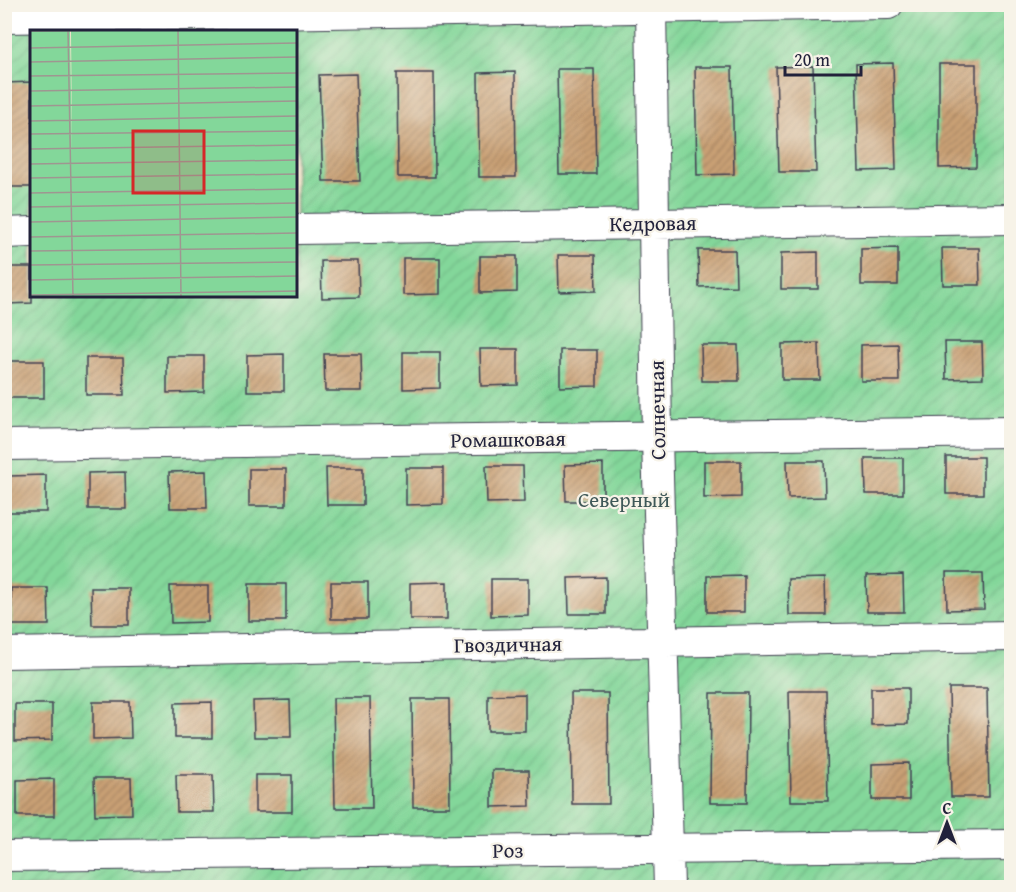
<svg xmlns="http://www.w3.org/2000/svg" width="1016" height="892" font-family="'Gentium Book Plus',serif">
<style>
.garden{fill:url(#garden-furrows);stroke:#527c6a;stroke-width:1.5;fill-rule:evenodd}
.building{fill:url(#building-hatch)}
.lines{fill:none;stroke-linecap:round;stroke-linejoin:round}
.minor-casing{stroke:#413f51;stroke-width:32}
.minor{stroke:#fff;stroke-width:30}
.labels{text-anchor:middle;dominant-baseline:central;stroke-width:4.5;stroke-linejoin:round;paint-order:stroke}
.street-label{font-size:21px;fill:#22223b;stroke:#f7f3e8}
.park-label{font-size:21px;fill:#3f5858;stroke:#f7f3e8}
.inset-road{fill:none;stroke:#9f9691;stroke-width:1.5}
.view{fill:#d62828;fill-opacity:0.15;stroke:#d62828;stroke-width:3}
.inset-edge{fill:none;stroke:#22223b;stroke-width:3}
</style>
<defs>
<pattern id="garden-furrows" width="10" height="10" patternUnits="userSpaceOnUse" patternTransform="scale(1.5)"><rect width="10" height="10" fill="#83d79a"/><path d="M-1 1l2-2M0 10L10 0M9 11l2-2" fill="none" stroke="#71b886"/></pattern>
<pattern id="building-hatch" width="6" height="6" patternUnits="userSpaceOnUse" patternTransform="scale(1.5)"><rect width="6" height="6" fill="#c9a075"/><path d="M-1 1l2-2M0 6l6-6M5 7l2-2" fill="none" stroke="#a38261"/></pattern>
</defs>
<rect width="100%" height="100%" fill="#f7f3e8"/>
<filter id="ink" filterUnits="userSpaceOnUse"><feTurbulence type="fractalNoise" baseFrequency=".0167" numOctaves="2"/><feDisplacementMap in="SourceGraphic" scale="12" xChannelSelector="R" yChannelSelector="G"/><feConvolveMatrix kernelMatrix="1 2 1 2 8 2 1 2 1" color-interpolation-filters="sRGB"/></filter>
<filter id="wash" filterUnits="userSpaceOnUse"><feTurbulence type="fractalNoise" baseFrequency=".008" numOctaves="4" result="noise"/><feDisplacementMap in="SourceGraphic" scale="24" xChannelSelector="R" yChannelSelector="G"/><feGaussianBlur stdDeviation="1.35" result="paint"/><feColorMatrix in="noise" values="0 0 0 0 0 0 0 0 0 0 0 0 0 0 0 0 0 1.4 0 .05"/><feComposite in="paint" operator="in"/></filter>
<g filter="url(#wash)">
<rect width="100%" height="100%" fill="#f3e4cb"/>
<path class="garden" d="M5,5H1011V887H5ZM32,32H296V296H32Z"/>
<g id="blocks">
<path class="building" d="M893,63L896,170L859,171L856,64Z
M939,64H976V167L939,168Z
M813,66L816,172H779L776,67Z
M695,67H732L734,174L697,175Z
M557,69H594L596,174H559Z
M515,72L516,177H479L478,73Z
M397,73H434L435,177H398Z
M356,74L360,181H323L319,75Z
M32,82V187H4V83Z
M898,248V285H861V249Z
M942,248H979L980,285H943Z
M698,250H735L736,286L699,287Z
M818,252V289H781V253Z
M558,255H595L596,291L559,292Z
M480,256H517V292L480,293Z
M403,258H440V294L403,295Z
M321,261H358L359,297L322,298Z
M7,267H32V303L7,304Z
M945,342H982L983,378L946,379Z
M819,343L820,380H782V344Z
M898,344L899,381H861V345Z
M701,345H738L739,381H702Z
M480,349H518V385L481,386Z
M560,350H597V386L560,387Z
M403,352H440V388L403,389Z
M284,354V391H247V355Z
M324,354H361L362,391H325Z
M167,356H204V392L167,393Z
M86,358H123L124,395H86Z
M7,361H44V398H7Z
M946,457H983V494H946Z
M865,458H903V494H866Z
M704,461H741V497L704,498Z
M787,461H824L825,497L788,498Z
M603,464V501H566L565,465Z
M486,466H523L524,502L487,503Z
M326,468H363V505H327Z
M406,468H443V504L406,505Z
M249,469H286V506H249Z
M206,471L207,508H170L169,472Z
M125,472L126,509H88V473Z
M46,475V512H9V476Z
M946,573H983L984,609L947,610Z
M744,575V612H707V576Z
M903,575L904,612H867L866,576Z
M606,577V614H569L568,578Z
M825,578L826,615H789L788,579Z
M491,579H528V615L491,616Z
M331,582H368V619H331Z
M447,582V619H410V583Z
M249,584H286V621H249Z
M170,586H208V622L171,623Z
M11,588H48L49,625H12Z
M91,588H129V625H92Z
M871,688H908V724L871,725Z
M949,688H987L989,797H951Z
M789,691H826L828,801H791Z
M571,693H608L609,804H572Z
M711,693H748L747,803H710Z
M525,694V731H488V695Z
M333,698H370L372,808H335Z
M412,699H449L450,807H413Z
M290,700L291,737H254L253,701Z
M93,702H130L131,738L93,739Z
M212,702V738H175V703Z
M15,704H52V740L15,741Z
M909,763V800H872V764Z
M492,770H529L530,806L492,807Z
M176,775H213L214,812H177Z
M255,775H292V812H255Z
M94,778H131L132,814L95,815Z
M54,779V816H17V780Z"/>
</g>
</g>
<g filter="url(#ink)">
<use href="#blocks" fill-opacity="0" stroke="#413f51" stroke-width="1.5"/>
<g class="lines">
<defs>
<path id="minor" d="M651,4L657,438L669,888
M4,18L888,4
M296,229L1012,219
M4,233L32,232
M4,445L1012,432
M4,653L1012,636
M4,856L1012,845"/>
</defs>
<use href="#minor" class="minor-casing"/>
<use href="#minor" class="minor"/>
</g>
</g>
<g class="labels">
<g class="street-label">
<text transform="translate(653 223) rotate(-1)">Кедровая</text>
<text transform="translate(657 410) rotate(-91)">Солнечная</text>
<text transform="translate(508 439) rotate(-1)">Ромашковая</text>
<text transform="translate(508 644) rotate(-1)">Гвоздичная</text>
<text transform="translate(508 850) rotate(-1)">Роз</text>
</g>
<g class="park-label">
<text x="624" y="499">Северный</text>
</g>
</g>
<g transform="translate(30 30)">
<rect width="267" height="267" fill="#f3e4cb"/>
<path d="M0,0H40L42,123L41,0H267V267H0Z" fill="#83d79a"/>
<path class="inset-road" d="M38,0L43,267M148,0L151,267M0,1L97,0M0,18L267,13M0,32L267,27M0,46L267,43M0,61L267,57M0,76L267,71M0,91L267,86M0,104L267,101M0,119L267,115M0,134L267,130M0,148L267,144M0,163L267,159M0,177L267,173M0,192L267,187M0,207L267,203M0,221L267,218M0,235L267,232M0,250L267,246M0,265L267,261"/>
<path class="view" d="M103,101H174V163H103Z"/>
<rect width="267" height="267" class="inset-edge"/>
</g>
<rect width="1016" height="892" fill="none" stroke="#f7f3e8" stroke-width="24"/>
<g transform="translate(947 823)" stroke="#f7f3e8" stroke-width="4.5" paint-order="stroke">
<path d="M0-4.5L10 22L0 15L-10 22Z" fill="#22223b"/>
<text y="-9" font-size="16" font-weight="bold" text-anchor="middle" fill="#22223b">С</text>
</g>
<path d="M785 66v9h76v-9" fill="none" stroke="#22223b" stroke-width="3"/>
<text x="794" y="66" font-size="18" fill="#22223b" stroke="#f7f3e8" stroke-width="4.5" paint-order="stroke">20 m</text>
</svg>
